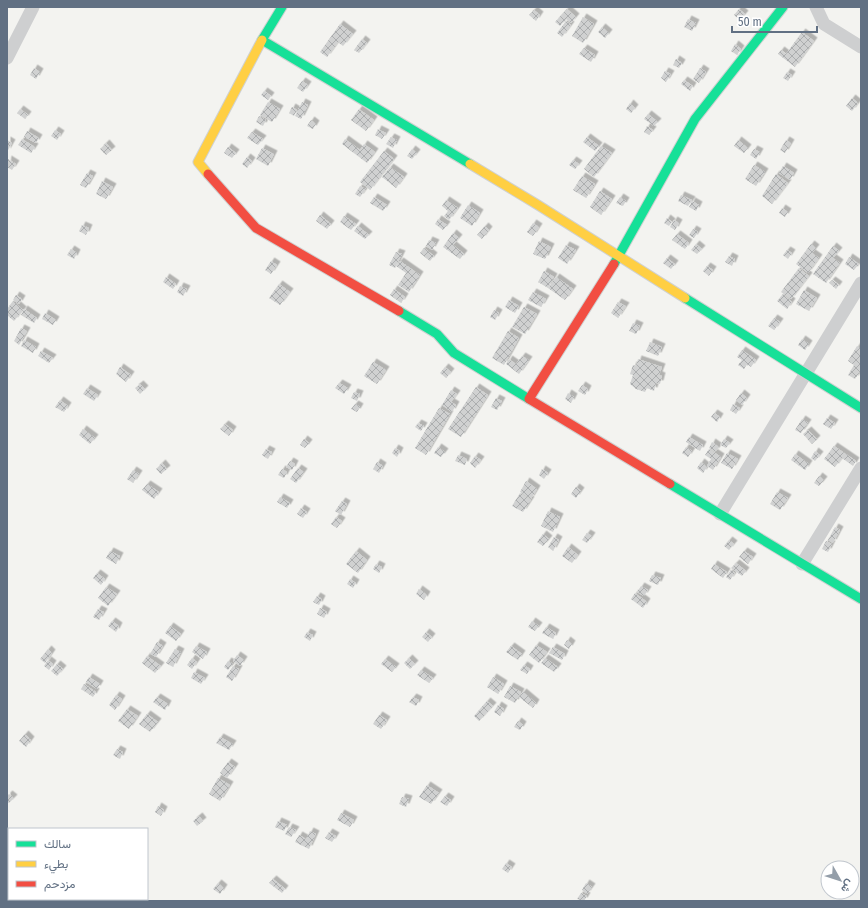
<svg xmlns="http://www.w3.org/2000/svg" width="868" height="908" font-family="'Fira Sans Condensed',Vazirmatn,sans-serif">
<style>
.building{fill:url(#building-cross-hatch);filter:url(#shadow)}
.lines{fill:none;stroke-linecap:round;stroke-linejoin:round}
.fast-casing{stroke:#cfd1d1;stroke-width:11}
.slow-casing{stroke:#cfd1d1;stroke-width:11}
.jam-casing{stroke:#cfd1d1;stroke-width:11}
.street{stroke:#cecfd0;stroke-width:13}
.fast{stroke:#16e098;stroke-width:9}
.slow{stroke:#ffcf43;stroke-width:9}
.jam{stroke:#f24e42;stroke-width:9}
</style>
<defs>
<pattern id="building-cross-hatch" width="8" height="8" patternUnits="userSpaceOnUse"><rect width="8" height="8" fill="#d0d1d1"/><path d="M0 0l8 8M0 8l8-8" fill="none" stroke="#acaeaf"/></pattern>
<filter id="shadow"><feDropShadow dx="3.5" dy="-3.5" stdDeviation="0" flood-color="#0004"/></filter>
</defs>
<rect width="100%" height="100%" fill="#f3f3f0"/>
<path class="building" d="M567,9L576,17L571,23L566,19L560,26L555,22Z
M739,9L745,14L740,20L734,15Z
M534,10L540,15L536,21L529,15Z
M583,17L594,24L583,43L572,36Z
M688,19L696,23L692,31L684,27Z
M566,21L571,25L562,37L557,33Z
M340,24L353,34L343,46L338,42L327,57L320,52Z
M602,27L609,33L605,38L598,32Z
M802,32L814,41L795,67L778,54L781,50L786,54Z
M362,39L367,43L359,53L354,50Z
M735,44L741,49L737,55L731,51Z
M584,48L595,55L591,62L579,54Z
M676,59L682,63L679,68L673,65Z
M34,68L40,72L36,79L30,75Z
M700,68L706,72L699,83L693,79Z
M665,71L671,74L666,82L661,78Z
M787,72L792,75L788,81L783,78Z
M684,80L693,86L690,91L681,84Z
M302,81L308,85L303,92L297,88Z
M264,91L271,96L268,100L261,95Z
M852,98L858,103L852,111L846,106Z
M268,102L280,109L272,122L260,115Z
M302,102L308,105L301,119L295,116Z
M630,103L635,108L631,113L626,109Z
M292,107L297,110L294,116L289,113Z
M20,109L28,115L25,119L17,113Z
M359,109L374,120L366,131L351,120Z
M648,114L658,122L654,126L644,119Z
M259,116L266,120L263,126L256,122Z
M311,120L316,124L313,129L307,126Z
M647,126L653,130L649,135L644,132Z
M378,129L386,133L382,139L375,135Z
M55,130L61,134L57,140L51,136Z
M27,131L39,138L36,143L24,137Z
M252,132L263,139L258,145L247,138Z
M391,137L397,140L393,148L386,144Z
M587,137L599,146L595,151L583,142Z
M22,139L35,147L31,153L18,145Z
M345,139L360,150L364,144L375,152L367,163L342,144Z
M7,140L12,143L7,152Z
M738,140L748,148L744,153L734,146Z
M786,140L791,143L785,153L780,150Z
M106,143L112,150L106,155L100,149Z
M601,146L612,153L594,177L584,169Z
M228,147L236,153L232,158L224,153Z
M262,148L274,154L268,166L256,159Z
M412,149L417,153L412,159L407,156Z
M754,149L760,152L756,159L750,155Z
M384,151L394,159L370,190L360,182Z
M247,157L252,161L247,168L242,164Z
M8,159L16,164L12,170L7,167Z
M573,160L579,164L575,169L569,165Z
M754,165L765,172L756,186L745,179Z
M783,166L794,173L790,180L779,173Z
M390,167L404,177L396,188L382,177Z
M87,173L93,176L86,188L80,185Z
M776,174L788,183L772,204L762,196Z
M582,176L595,184L586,198L573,190Z
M102,181L113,187L106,199L96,194Z
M360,186L366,189L360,197L355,194Z
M600,191L612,199L601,215L590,207Z
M681,195L692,200L688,206L678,201Z
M374,197L387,205L383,211L370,203Z
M620,197L626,201L623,206L616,203Z
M446,200L458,208L449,220L444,216L448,211L442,206Z
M692,201L699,205L696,211L689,207Z
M468,205L480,213L472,226L460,218Z
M782,208L788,212L785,217L779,213Z
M320,215L331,224L327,229L316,221Z
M344,216L356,224L351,230L340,222Z
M667,218L672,222L669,226L664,223Z
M438,219L447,225L443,230L435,224Z
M674,220L679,223L675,230L670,227Z
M533,223L539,227L533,236L527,232Z
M82,225L89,228L86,235L79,231Z
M358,226L369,235L365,239L354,231Z
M485,226L489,230L482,239L477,235Z
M693,229L698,232L694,238L689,235Z
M453,233L459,238L453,245L464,254L460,259L443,247Z
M677,234L689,243L685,249L672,240Z
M429,240L436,243L432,250L426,246Z
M539,241L551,247L545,259L533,254Z
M696,244L702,249L697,254L691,250Z
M811,244L816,248L812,253L819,258L808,273L796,264Z
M566,245L576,250L567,264L558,258Z
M833,246L839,251L833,258L840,263L826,283L813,274Z
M424,248L434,256L430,261L420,253Z
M71,249L77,253L74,259L67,255Z
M787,250L792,253L788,259L783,255Z
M396,252L402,254L395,268L389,265Z
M729,256L735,259L732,266L725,262Z
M849,257L859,264L854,270L845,264Z
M667,258L675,264L671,269L663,263Z
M271,261L277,265L271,274L265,270Z
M400,261L420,275L409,292L398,285L406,273L396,266Z
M707,266L713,270L709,276L703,271Z
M799,268L809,276L791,299L781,292Z
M544,271L554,277L548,288L538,282Z
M166,277L176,284L173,289L163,282Z
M556,277L573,289L565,300L548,288Z
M832,280L839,285L836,289L829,283Z
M279,284L290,292L280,305L269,298Z
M180,286L187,289L183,296L177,292Z
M394,289L405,297L401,303L390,295Z
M804,290L817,298L809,311L796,304Z
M533,292L546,299L541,307L528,300Z
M783,294L792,302L787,309L777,301Z
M16,295L22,299L19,304L13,300Z
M509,300L519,306L515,313L505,307Z
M13,301L23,310L14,321L7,315V309Z
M618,302L626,306L618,318L611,313Z
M524,307L537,314L525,334L512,327Z
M24,309L37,318L34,323L21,315Z
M494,310L499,313L495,320L490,317Z
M45,313L56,320L53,325L42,319Z
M774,318L780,322L774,330L768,326Z
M633,323L640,326L636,334L629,331Z
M21,328L27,331L19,345L14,341Z
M508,331L519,338L504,365L492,358Z
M802,339L809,344L805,350L798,345Z
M24,340L36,347L33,353L21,346Z
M650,342L662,347L658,356L646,351Z
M857,346L861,348V370L855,379L848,375L854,365L848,361Z
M742,350L756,360L751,367L747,364L744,369L738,365L742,360L737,357Z
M41,351L53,358L49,363L38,356Z
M522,356L529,360L519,374L506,364L509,359L516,364Z
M638,359L662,367L659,375L662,376L660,384L656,383L654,391L647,388L645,392L636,389L630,384L633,375L630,374L633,365L636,366Z
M373,362L386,370L377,384L364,376Z
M120,367L131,375L126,382L116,374Z
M445,367L451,372L446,378L440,373Z
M339,383L348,388L344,394L335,388Z
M140,384L145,389L140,394L135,388Z
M582,385L588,389L585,395L578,391Z
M476,387L488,395L461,437L448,429Z
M87,388L98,395L94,401L83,394Z
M451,390L457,394L451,402L456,405L452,412L442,405Z
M354,392L360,394L357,401L351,398Z
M568,393L574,397L571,403L565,399Z
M741,393L747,398L742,405L736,400Z
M496,398L502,401L497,410L491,407Z
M60,400L68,406L64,412L55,407Z
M355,404L360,407L357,412L351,409Z
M733,404L740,408L736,414L730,410Z
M439,408L450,414L426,455L415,448Z
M714,413L720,417L717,422L711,417Z
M827,418L835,423L831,429L823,424Z
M802,419L808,423L801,433L795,430Z
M418,423L424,426L421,431L415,427Z
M225,424L233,430L229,436L220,429Z
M83,429L95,438L90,444L79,435Z
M808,430L817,439L812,444L803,434Z
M689,437L703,445L700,451L686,442Z
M304,439L309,443L305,448L300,445Z
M724,439L730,443L726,448L720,445Z
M712,442L719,447L715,452L709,448Z
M834,446L856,461L853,466L842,458L835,467L824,459Z
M438,447L445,452L441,457L434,453Z
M686,447L692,451L688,457L682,453Z
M395,448L400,451L397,457L392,453Z
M266,449L272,452L268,459L262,455Z
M709,449L721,457L713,470L707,466L711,459L705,455Z
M815,451L820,455L815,461L811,458Z
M727,453L738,459L732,469L721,463Z
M795,454L809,464L805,470L791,460Z
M458,455L467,459L465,465L455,461Z
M475,456L481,460L475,468L470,463Z
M290,461L295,464L292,470L286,467Z
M377,462L383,466L379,473L373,469Z
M701,462L707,467L703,473L697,468Z
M162,463L167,469L161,474L156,469Z
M298,468L304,472L296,483L290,479Z
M282,469L287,472L284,478L278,475Z
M542,469L548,473L544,479L539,475Z
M133,470L139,474L133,483L127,479Z
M819,476L824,480L819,486L814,483Z
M526,481L537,489L531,499L520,492Z
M147,484L159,492L154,499L142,490Z
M576,487L581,491L576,498L571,494Z
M777,492L788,498L780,510L770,504Z
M520,493L531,500L523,512L512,506Z
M280,497L290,503L287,508L277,502Z
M342,501L347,504L341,515L335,511Z
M301,508L307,512L303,518L297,514Z
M548,511L560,517L553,532L541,526Z
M336,517L342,521L337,528L331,524Z
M835,527L840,530L833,543L828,540Z
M587,533L592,536L587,543L582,540Z
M543,534L549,539L543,546L537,542Z
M554,537L559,540L553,551L548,547Z
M729,540L734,544L729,550L724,546Z
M826,541L832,544L828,552L822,549Z
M568,547L578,555L572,563L562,556Z
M110,551L120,556L116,564L106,558Z
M356,551L367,560L358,573L346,564Z
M744,551L753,557L748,564L739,557Z
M736,563L746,571L742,576L731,568Z
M376,564L382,567L379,573L373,569Z
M714,564L727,572L723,578L711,569Z
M731,570L735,573L730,580L726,577Z
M97,573L105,579L101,585L93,578Z
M652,575L661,578L658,585L649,581Z
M350,579L356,583L353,588L347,584Z
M641,586L648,590L644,596L637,592Z
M106,587L117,594L108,606L98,598Z
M419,589L427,595L424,600L416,594Z
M635,593L647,602L643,608L631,599Z
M317,596L322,599L319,605L313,602Z
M320,608L327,612L324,618L317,614Z
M98,609L104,612L99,620L93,617Z
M112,621L119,626L116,632L108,626Z
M532,621L539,626L535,631L528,627Z
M170,626L181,634L176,641L165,633Z
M546,627L556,633L553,639L542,633Z
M307,632L313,635L310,641L304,637Z
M426,632L432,637L428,642L422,637Z
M567,640L572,644L569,649L564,645Z
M157,642L163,646L156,657L150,654Z
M536,645L547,652L539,663L529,655Z
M196,646L207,652L203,659L192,652Z
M511,646L522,654L518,660L506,652Z
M553,647L565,654L562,660L549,653Z
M48,649L52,653L45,663L40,659Z
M175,649L181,652L173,667L166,663Z
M237,655L244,660L240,666L233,661Z
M147,656L161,666L155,673L142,663Z
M192,658L197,662L192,669L187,665Z
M409,658L415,664L410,669L404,663Z
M545,658L558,667L554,672L541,663Z
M385,659L396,667L392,672L381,664Z
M48,660L53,664L49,670L44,666Z
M228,661L233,664L228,670L224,667Z
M57,664L63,669L57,676L51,671Z
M524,665L530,669L527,674L520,670Z
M233,666L239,669L232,681L226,677Z
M421,670L433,678L429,683L417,675Z
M194,672L205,678L201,684L191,678Z
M89,677L100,684L97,689L86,682Z
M493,677L504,684L498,694L487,687Z
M84,684L96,692L93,697L81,689Z
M510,686L521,692L515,703L504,697Z
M523,692L536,703L533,708L519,697Z
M116,695L122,699L115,710L109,705Z
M157,697L168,704L165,710L153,702Z
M413,697L419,700L416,706L409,702Z
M487,701L493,706L479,721L474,716Z
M498,705L504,709L500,716L494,712Z
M127,709L138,716L129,729L118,721Z
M147,714L158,722L150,732L139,724Z
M379,715L387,720L381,729L373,724Z
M518,721L523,725L520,730L514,727Z
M25,734L31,740L26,747L19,741Z
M220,737L233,744L229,750L216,743Z
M117,749L123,752L120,759L113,755Z
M228,762L235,767L227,778L220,773Z
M218,778L230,785L220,801L209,794Z
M427,785L439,793L431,804L419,797Z
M9,794L14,798L9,803L7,802V796Z
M445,796L451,800L447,806L440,802Z
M402,797L409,799L406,807L399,804Z
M158,806L164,810L161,816L155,812Z
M341,813L354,820L350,827L337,820Z
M199,816L203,821L197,826L193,821Z
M278,821L287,825L284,831L275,827Z
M289,827L296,830L291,837L285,834Z
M310,831L316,834L309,849L295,842L299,835L306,839Z
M329,832L336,836L332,842L325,838Z
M506,863L512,867L508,873L502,869Z
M273,879L285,889L282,893L269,883Z
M218,883L224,888L220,894L213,889Z
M586,883L592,887L587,894L582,890Z
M581,893L587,896L584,901L577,899Z"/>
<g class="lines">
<defs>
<path id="fast" d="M282,7L262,40L470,164
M614,264L695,119L783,7
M685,298L861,408
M399,311L437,334L454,353L529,399
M670,484L861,599"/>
<path id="slow" d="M470,164L538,205L685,298
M208,174L198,162L262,40"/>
<path id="jam" d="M208,174L256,228L399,311
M614,264L529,399L670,484"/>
</defs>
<use href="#fast" class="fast-casing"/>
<use href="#slow" class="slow-casing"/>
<use href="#jam" class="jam-casing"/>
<path class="street" d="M816,7L824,24L861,47
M7,58L33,7
M720,514L861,283
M802,564L861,468"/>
<use href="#fast" class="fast"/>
<use href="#slow" class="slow"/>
<use href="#jam" class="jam"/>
</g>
<rect width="868" height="908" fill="none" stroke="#617083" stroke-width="16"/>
<rect x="8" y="828" width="140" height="72" fill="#ffffff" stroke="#c0c6cd"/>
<rect x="16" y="841" width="20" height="6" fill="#16e098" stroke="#c0c6cd"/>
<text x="44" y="848" font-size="12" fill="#617083">سالك</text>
<rect x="16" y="861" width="20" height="6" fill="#ffcf43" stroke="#c0c6cd"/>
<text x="44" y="868" font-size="12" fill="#617083">بطيء</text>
<rect x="16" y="881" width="20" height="6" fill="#f24e42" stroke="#c0c6cd"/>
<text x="44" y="888" font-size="12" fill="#617083">مزدحم</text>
<g transform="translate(840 880) rotate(129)"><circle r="19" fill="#ffffff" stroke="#c0c6cd"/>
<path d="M0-3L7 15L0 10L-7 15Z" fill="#949ea9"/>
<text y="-6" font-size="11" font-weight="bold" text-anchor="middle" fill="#617083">ش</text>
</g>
<path d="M732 26v6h85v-6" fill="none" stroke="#617083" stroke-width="2"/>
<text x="738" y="26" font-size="12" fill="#617083" stroke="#ffffff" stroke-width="3" paint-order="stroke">50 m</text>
</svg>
